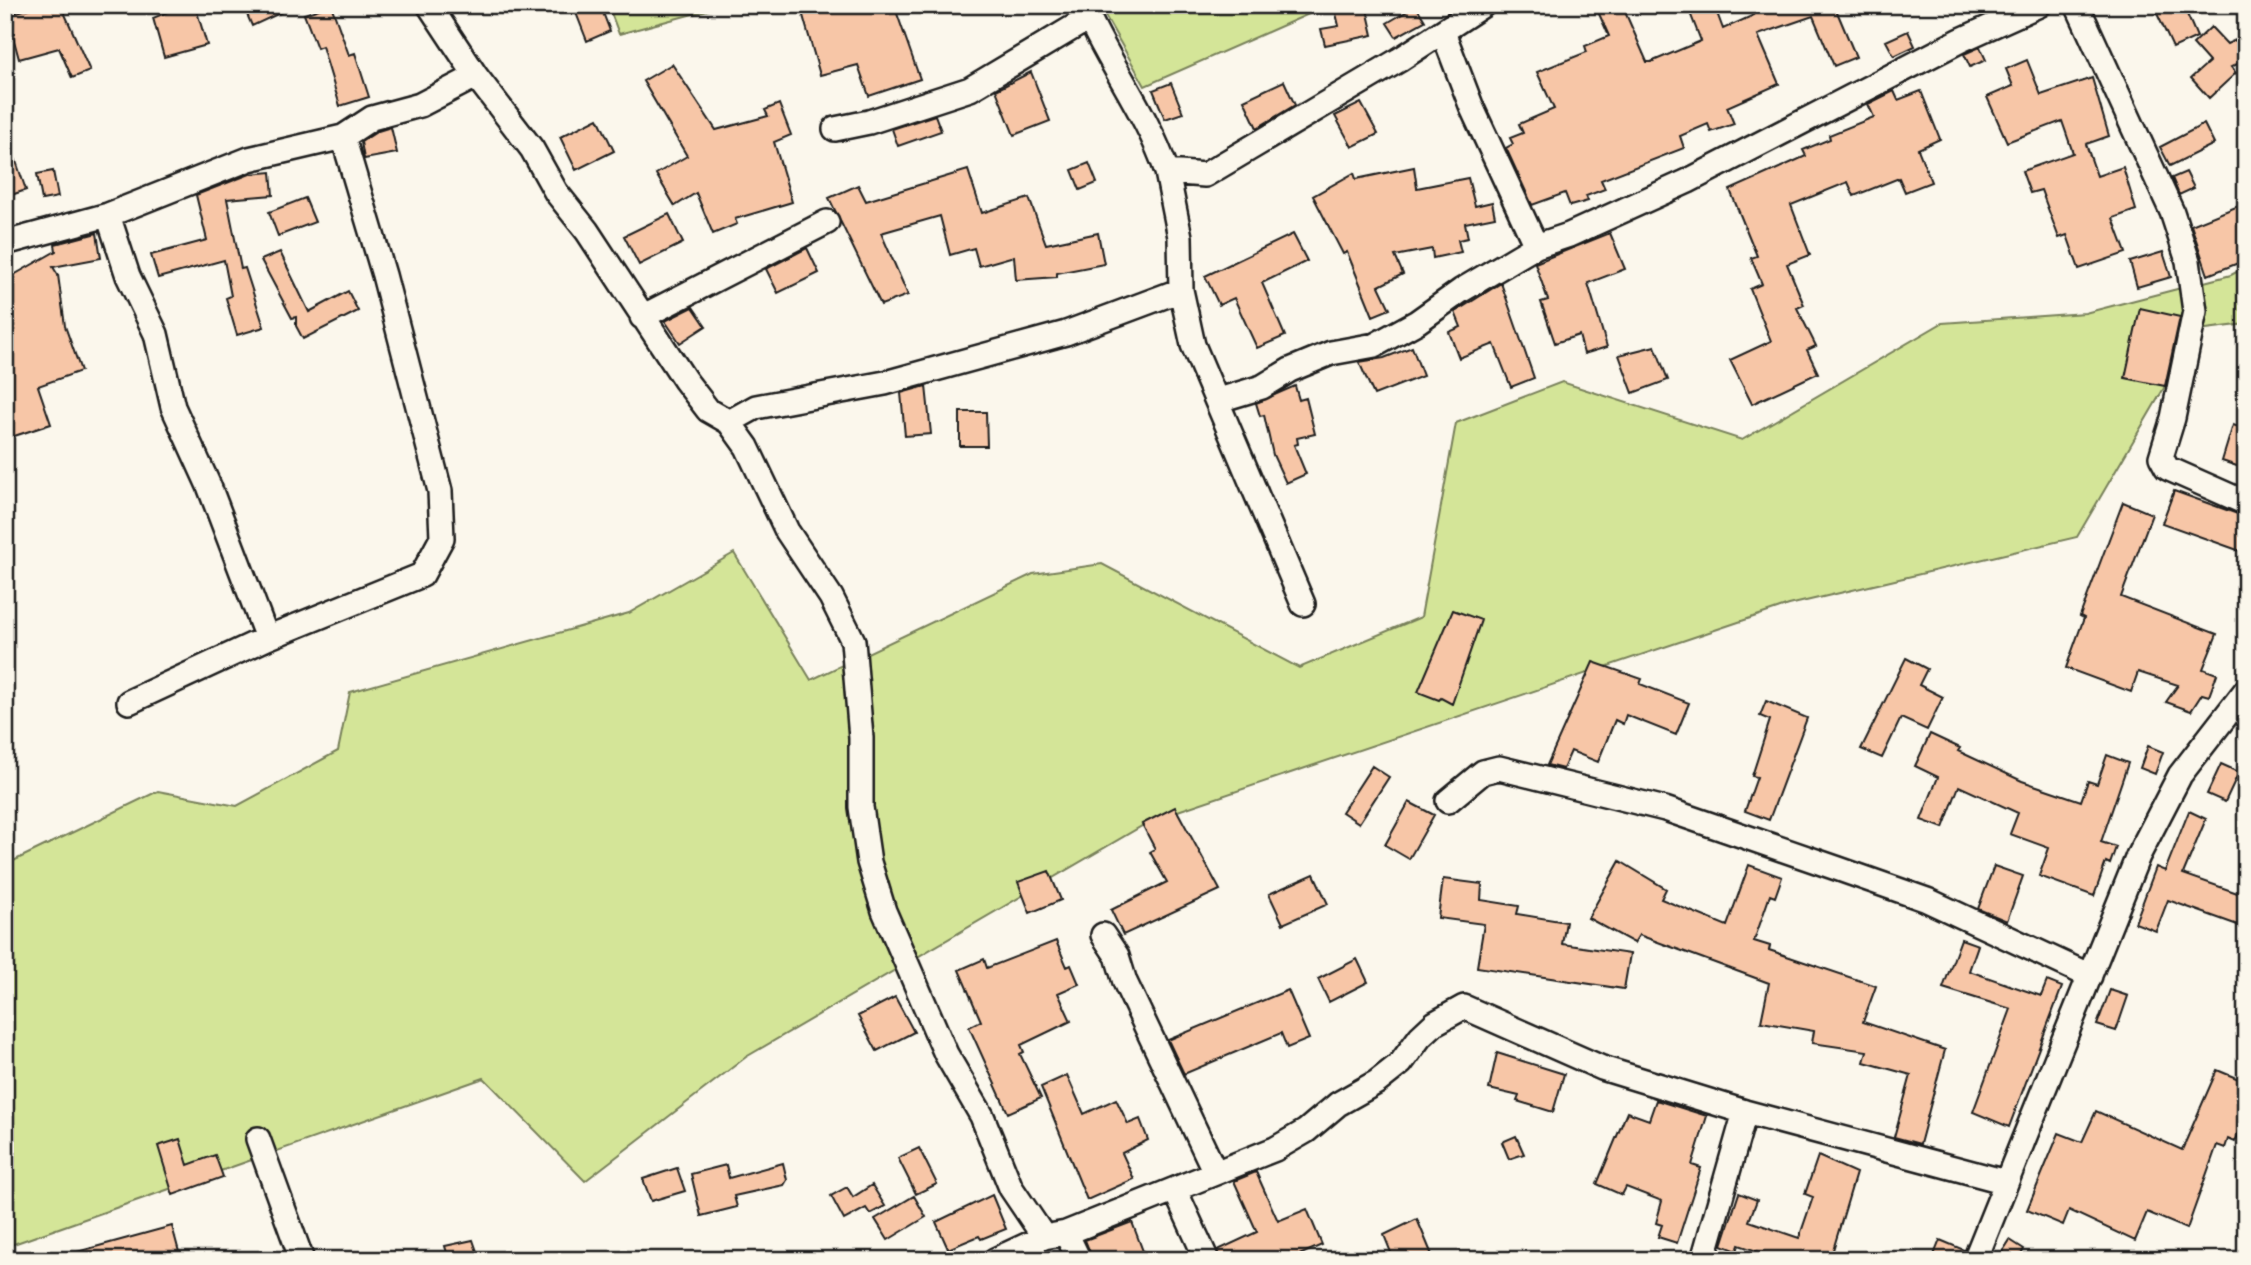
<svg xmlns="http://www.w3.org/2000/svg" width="2251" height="1265" font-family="Delius,sans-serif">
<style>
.green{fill:#d4e598;stroke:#78805a;stroke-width:2}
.building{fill:#f7c6a7;stroke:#1c1c1c;stroke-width:2}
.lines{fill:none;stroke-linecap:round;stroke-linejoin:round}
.minor-casing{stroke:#1c1c1c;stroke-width:28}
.minor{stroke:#fbf7ec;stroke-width:23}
</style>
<rect width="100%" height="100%" fill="#fbf7ec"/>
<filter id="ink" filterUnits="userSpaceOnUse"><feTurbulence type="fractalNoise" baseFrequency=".0143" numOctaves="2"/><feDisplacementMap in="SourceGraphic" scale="14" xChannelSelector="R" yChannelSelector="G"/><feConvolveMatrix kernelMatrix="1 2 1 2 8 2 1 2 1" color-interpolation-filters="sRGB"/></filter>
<g filter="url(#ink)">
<path class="green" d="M608,5H726L619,34Z
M1099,5H1312L1311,13L1145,86Z
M2246,267V324L2198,330L2077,537L1789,605L1154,819L746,1057L585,1181L484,1078L5,1247V865L158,791L237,806L338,751L350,692L629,613L734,553L811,680L1033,574L1102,564L1299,668L1421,617L1456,423L1562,382L1742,440L1942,323L2085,313L2231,275Z"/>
<path class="building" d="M41,5H61L90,71L72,78L59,48L19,59L7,15Z
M184,5H195L207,45L164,57L153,18Z
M243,5H297L252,26Z
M331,5L349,55L355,53L369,97L340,106L322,46L317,48L304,14Z
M573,5H600L610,31L587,41Z
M800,5H894L920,79L869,96L858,65L820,75Z
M1334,5H1366L1373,35L1325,45L1321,29L1339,26Z
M1595,5H1622L1647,62H1651L1701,41L1687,5H1714L1723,29L1754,15L1752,11L1767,5H1838L1835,7L1856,57L1834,66L1813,16L1758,35L1779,84L1727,107L1734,124L1711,132L1708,124L1680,136L1684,148L1601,180L1605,189L1586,196L1588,201L1570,206L1565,193L1532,205L1506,148L1513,144L1510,138L1523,133L1519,124L1554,109L1537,72L1587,52L1585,46L1609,36Z
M2153,5H2183L2197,37L2173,48Z
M1416,6L1425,21L1396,37L1387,23Z
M2211,27L2227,44L2246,35V60L2231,67L2236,73L2209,98L2191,78L2209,62L2193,44Z
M1908,31L1915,46L1894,56L1886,41Z
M1980,47L1986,60L1970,67L1964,54Z
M2027,60L2041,95L2092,78L2109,136L2086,144L2097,176L2123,167L2136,210L2113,218L2126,253L2079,269L2067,235L2059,238L2041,190L2030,193L2022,171L2073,153L2062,121L2007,142L1987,97L2013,86L2006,69Z
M672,64L716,130L768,116L765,110L779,104L791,135L774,142L792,202L735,219L737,224L713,234L696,193L675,206L656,174L687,156L643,81Z
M1031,72L1050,121L1014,135L996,90Z
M1284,81L1295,105L1257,128L1244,100Z
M1171,83L1183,113L1165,119L1153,90Z
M1894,91L1898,100L1921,91L1940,139L1918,149L1931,182L1905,192L1899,178L1854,196L1848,182L1791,205L1810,255L1787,264L1804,305L1797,308L1816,346L1807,350L1818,373L1752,404L1730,360L1771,341L1750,289L1762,284L1751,258L1757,256L1730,190L1806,156L1803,150L1830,139L1829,135L1874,117L1868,104Z
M1361,103L1378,134L1352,147L1335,116Z
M935,115L941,131L898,146L892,129Z
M598,118L614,151L576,170L560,137Z
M2204,124L2214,144L2170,166L2160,147Z
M391,127L397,153L364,159L361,142L378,131Z
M8,138L26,190L5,197V139Z
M1089,163L1097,183L1080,190L1072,170Z
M1414,167L1417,188L1468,178L1475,206L1492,202L1495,217L1465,223L1468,238L1458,240L1461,252L1433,258L1432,249L1395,256L1403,274L1379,286L1390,309L1373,316L1347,252L1343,254L1313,196L1354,173L1356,179Z
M968,170L982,213L1029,198L1046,244L1098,233L1104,264L1057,273V277L1016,280L1014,256L979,266L974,248L950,255L940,216L881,233L908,295L881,305L829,198L858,185L866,201Z
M53,171L58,197L42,200L37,174Z
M271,172L273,195L227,199L241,269L245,268L264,327L237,335L226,298L231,296L224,260L158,278L151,255L207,240L196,195L250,174Z
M2186,172L2194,188L2179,195L2172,178Z
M305,198L315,222L278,236L269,212Z
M2246,203V260L2208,275L2191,225Z
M669,214L683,243L639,265L624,236Z
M97,233L101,258L53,267L58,275L65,326L81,371L38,386L51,424L5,439V280L56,251L55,244Z
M1610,233L1625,269L1588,283L1607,347L1584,354L1579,335L1555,343L1541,302L1548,300L1535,263Z
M1293,234L1307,261L1262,283L1285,336L1257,348L1234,298L1219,305L1205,276Z
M807,248L819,273L778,293L766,269Z
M280,252L309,312L348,291L358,311L303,339L296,326V317L292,318L261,260Z
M2163,252L2171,277L2137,287L2130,262Z
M1501,283L1534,378L1511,387L1494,344L1459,358L1449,332L1461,327L1455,312Z
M693,307L706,326L680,343L665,321Z
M2140,308L2180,317L2165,386L2125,378Z
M1655,346L1668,380L1633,393L1619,355Z
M1412,347L1423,376L1374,395L1359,362L1384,358Z
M926,386L931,434L905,436L901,393Z
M1295,386L1299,400L1306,398L1315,434L1297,438L1298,444L1294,445L1306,474L1286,483L1273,455L1264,415L1260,416L1256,403Z
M960,412H986L987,446H960Z
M2233,425L2246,429V469L2222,461Z
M2174,491L2246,517V553L2162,523Z
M2123,502L2152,514L2121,597L2217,634L2203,669L2217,674L2209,696L2202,694L2191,711L2166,702L2178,685L2138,672L2131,692L2066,668L2084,618L2080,616Z
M1453,610L1481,620L1452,704L1441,698L1439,700L1418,692Z
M1906,658L1927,669L1919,685L1943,697L1927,730L1901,718L1882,758L1861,749Z
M1593,662L1642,679L1640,684L1689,703L1676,735L1626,715L1623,724L1615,720L1598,762L1571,751L1563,769L1547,765Z
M1766,701L1807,718L1769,820L1745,811L1757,777L1752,776L1770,720L1760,716Z
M1930,734L1960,748L1958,751L2022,781L2081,801L2088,781L2097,784L2107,755L2128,763L2101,842L2116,847L2110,864L2106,862L2094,896L2039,876L2049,848L2010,834L2018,813L1959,786L1943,828L1921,820L1938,777L1915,766Z
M2148,746L2163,752L2155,774L2140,768Z
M2221,764L2239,772L2225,802L2207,794Z
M1372,766L1389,777L1359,823L1342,812Z
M1409,802L1434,815L1409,859L1385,845Z
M1175,807L1220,890L1123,935L1111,910L1167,882L1150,852L1155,849L1142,824Z
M2189,811L2206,819L2183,874L2246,896V928L2168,900L2156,931L2135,923L2156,867L2165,871Z
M1620,861L1666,889L1661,899L1727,926L1749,865L1782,877L1775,897L1770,895L1754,941L1770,946L1769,950L1876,986L1863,1022L1945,1050L1920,1144L1894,1137L1911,1075L1864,1062L1867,1051L1812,1043L1814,1031L1761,1022L1769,983L1639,935L1634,943L1588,918Z
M1994,866L2023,876L2007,921L1978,909Z
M1049,871L1061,900L1030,913L1018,882Z
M1314,874L1328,904L1283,924L1269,894Z
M1443,879L1482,884L1481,900L1519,906L1517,914L1566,922L1562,944L1630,954L1624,989L1477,967L1484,924L1438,918Z
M1961,939L1978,945L1969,971L2041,996L2047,981L2062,987L2009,1127L1973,1112L2011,1009L1943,988Z
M1056,941L1067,967L1071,965L1079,984L1058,993L1071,1021L1021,1045L1024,1052L1020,1054L1041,1098L1008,1113L969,1027L981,1021L959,970L984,959L987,968Z
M1357,959L1368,982L1329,1002L1318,979Z
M1288,990L1309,1039L1287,1048L1281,1033L1184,1074L1168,1040Z
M2110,990L2128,996L2116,1031L2097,1025Z
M895,997L914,1032L877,1051L858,1016Z
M1497,1053L1564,1074L1553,1112L1517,1101L1519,1096L1489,1089Z
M2217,1070L2246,1082V1117L2235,1142L2228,1139L2225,1148L2217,1145L2187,1229L2147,1212L2135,1241L2069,1210L2063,1225L2027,1210L2059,1133L2082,1142L2096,1111L2182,1150Z
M1067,1075L1084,1114L1116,1099L1128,1124L1140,1119L1148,1140L1122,1153L1134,1179L1087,1200L1041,1087Z
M1656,1100L1707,1116L1692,1165L1701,1168L1677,1243L1658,1237L1662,1225L1656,1223L1662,1201L1626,1187L1622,1195L1597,1184L1627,1112L1649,1120Z
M1516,1136L1524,1154L1509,1159L1502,1142Z
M180,1139L188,1165L215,1155L223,1177L173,1195L158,1146Z
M919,1148L937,1184L916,1194L898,1158Z
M1818,1156L1856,1173L1830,1260H1784L1739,1245L1737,1251L1722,1245L1739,1193L1757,1200L1749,1221L1799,1238L1813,1197L1805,1194Z
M783,1163L787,1180L784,1185L734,1196L737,1207L701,1216L691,1174L726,1165L729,1178Z
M677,1168L685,1191L651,1201L643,1179Z
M1256,1172L1278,1221L1307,1209L1322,1245L1288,1260H1221L1218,1250L1257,1232L1234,1181Z
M872,1185L885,1206L870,1214L866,1208L844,1220L831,1196L847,1187L853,1197Z
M992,1195L1006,1229L981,1239L979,1236L948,1249L936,1222Z
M914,1196L926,1217L888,1240L875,1219Z
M1417,1219L1432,1255L1419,1260H1394L1384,1235Z
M1132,1222L1144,1254L1130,1260H1093L1085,1240Z
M172,1226L179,1252L152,1260H67L66,1255Z
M473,1240L480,1260H449L445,1246Z
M1940,1240L1964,1250L1961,1260H1932Z
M2010,1240L2024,1249L2018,1260H1997Z"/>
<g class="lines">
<defs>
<path id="minor" d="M429,5L476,76L532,149L556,192L587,231L685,380L708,410L729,422L747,447L787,531L831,597L853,641L861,738V807L869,862L884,911L946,1054L982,1116L1011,1188L1044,1237
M1083,5C1108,63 1147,113 1167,172L1205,175L1399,60L1483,5
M2077,5L2172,212L2188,261L2195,311L2173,418L2161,457L2167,468L2246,503
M1443,32L1472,108L1536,246
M835,129L869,122L970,89L1089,18
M1167,172L1180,237L1181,290L1193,345L1303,604
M108,215L128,276L156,334L173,407L209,486L267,638
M5,243L108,215L249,159L343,137L372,118L420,105L476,76
M642,317L827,222
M1219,400L1262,387L1290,370L1331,353L1375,345L1417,322L1462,290L1536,246L1569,235L1688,181L1961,40L2039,5
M729,422L756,407L885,383L1066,333L1181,290
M129,702L267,638L422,575L442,538L440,491L384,275L343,137
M1448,801L1483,772L1499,768L1665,809L1839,869L1927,900L2090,976
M1103,935L1117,956L1125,982L1215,1172
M258,1139L302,1260
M1175,1190L1207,1260
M1066,1233L1079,1260
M995,1260L1044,1237L1066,1233L1275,1149L1306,1131L1338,1104L1377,1082L1401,1063L1420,1037L1435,1023L1464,1007L1602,1068L1745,1112L2006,1182
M1703,1260L1745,1112
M1975,1260L2138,856L2180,775L2246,690"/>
</defs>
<use href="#minor" class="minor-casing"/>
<use href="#minor" class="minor"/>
</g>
</g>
<rect width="2251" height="1265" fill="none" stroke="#fbf7ec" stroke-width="28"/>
<rect x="14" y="14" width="2223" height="1237" fill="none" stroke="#1c1c1c" stroke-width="2.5" filter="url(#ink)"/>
</svg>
